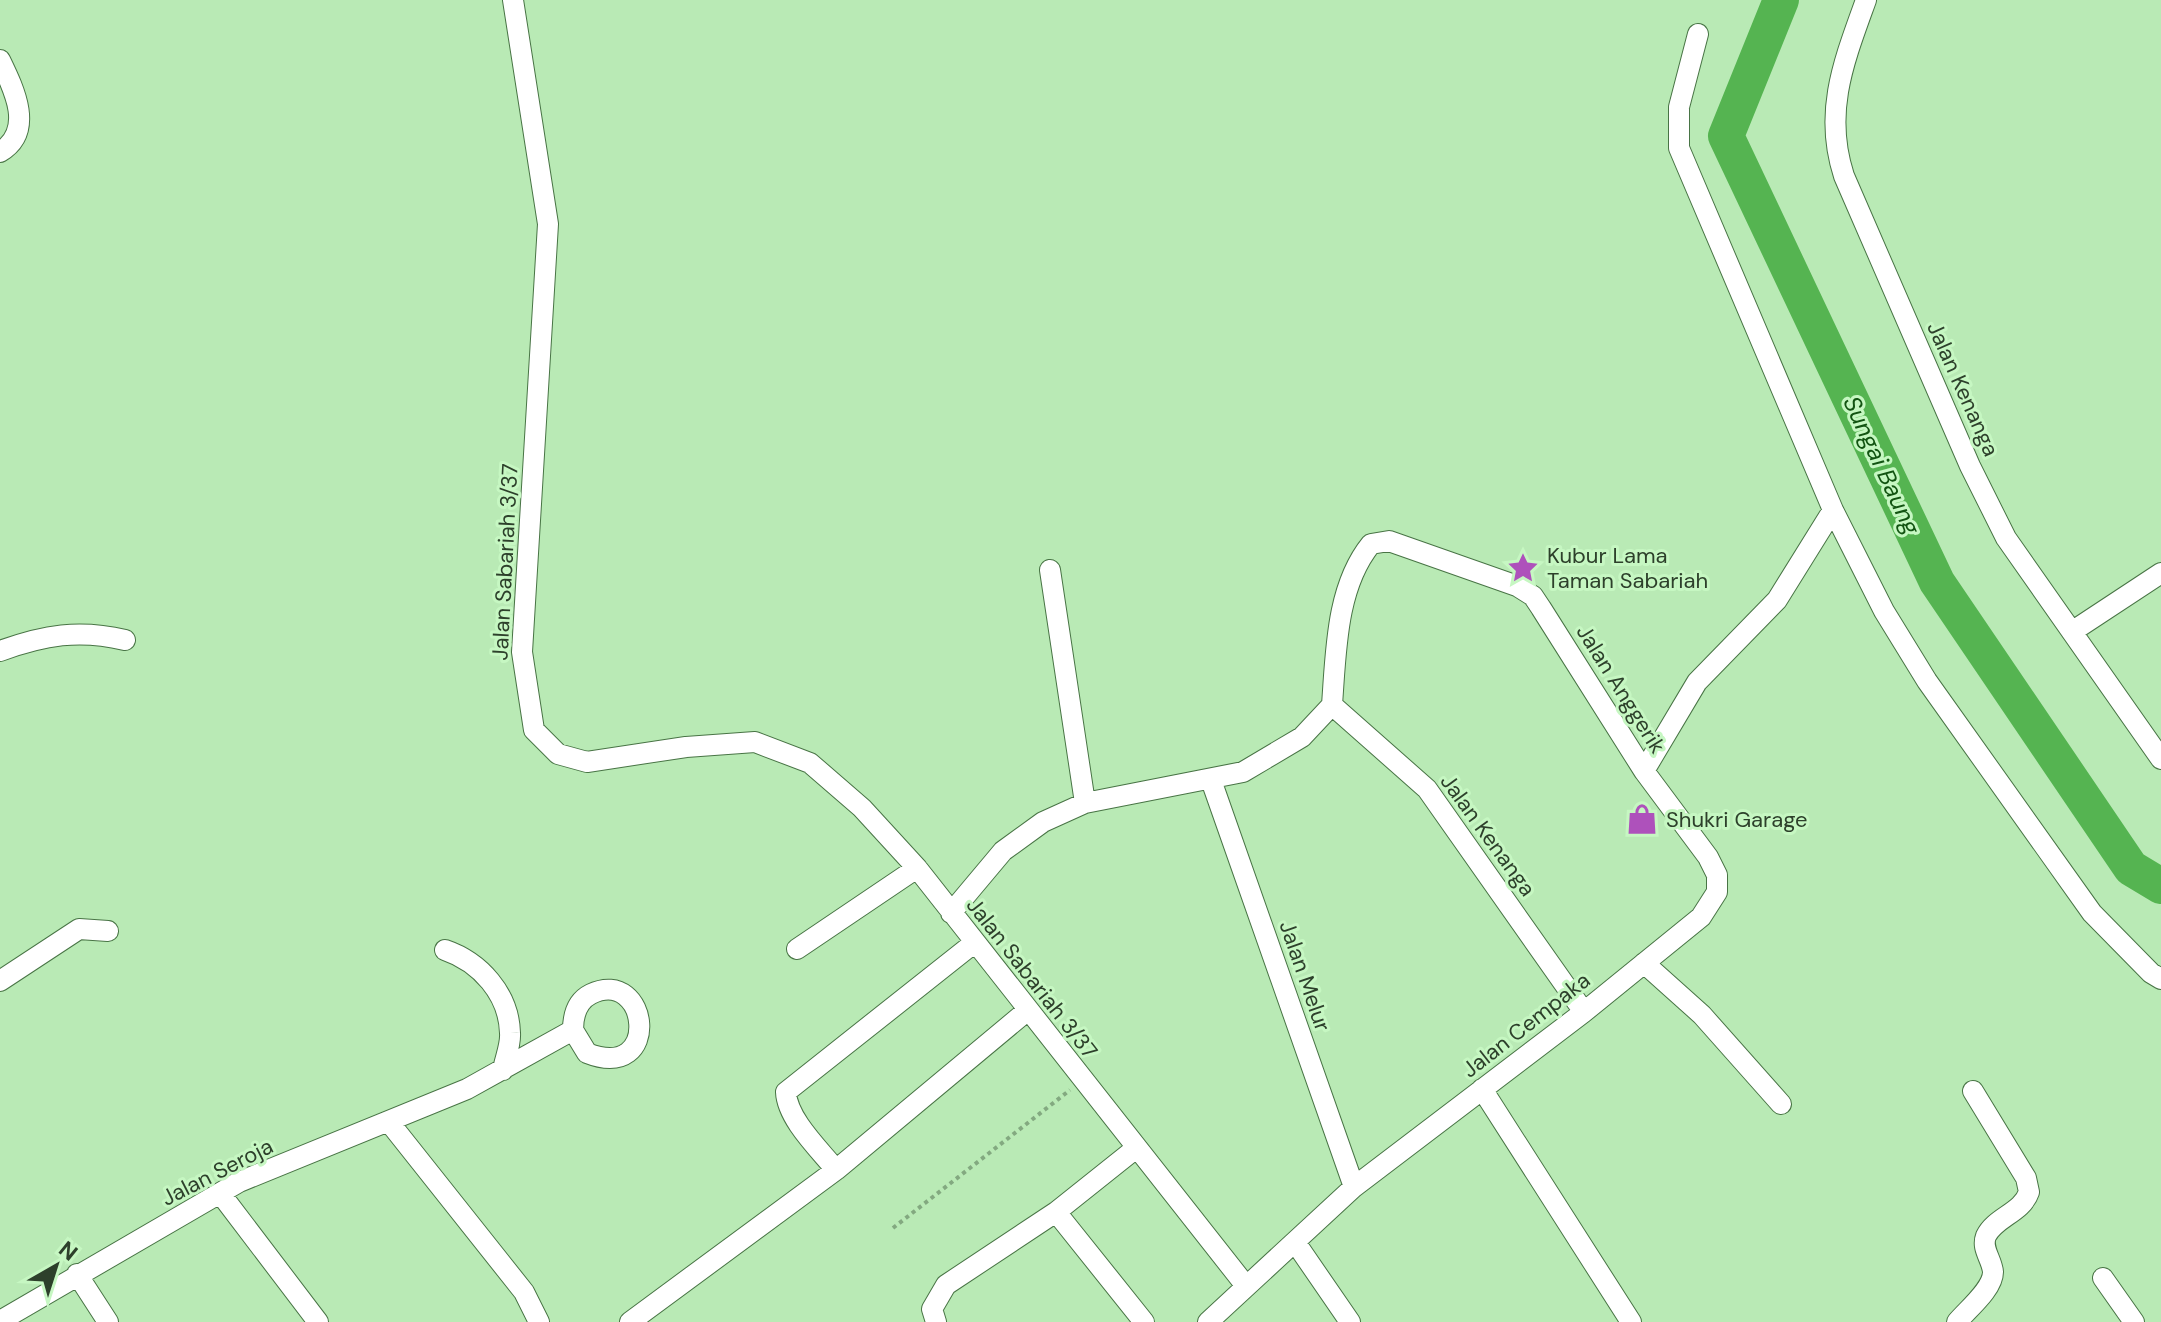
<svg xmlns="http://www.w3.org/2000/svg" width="2161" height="1322" font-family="'DM Sans',sans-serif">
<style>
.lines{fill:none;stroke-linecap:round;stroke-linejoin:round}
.river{stroke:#55b451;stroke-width:36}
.minor-casing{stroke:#487445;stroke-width:22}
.path{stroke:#83a980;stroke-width:4;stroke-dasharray:4 4;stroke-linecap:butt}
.minor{stroke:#fff;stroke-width:20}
.labels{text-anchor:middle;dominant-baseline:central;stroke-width:6;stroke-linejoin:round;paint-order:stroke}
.street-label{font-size:22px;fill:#2d402b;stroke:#c6f7c2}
.poi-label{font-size:22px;fill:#2d402b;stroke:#c6f7c2;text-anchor:start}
.water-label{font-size:24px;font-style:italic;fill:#125412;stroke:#c6f7c2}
</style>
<rect width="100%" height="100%" fill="#b9eab5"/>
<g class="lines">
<path class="river" d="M1781,0L1726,136L1937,582L2131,868L2161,886"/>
<defs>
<path id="minor" d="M513,0L548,224L522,652L534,730L558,754L587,762L686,747L755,742L810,763L862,808L917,868L1246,1286
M1866,0C1844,61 1823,112 1844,176L1970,466L2006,538L2161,759
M1698,34L1679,107V148L1833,510L1884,611L1927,681L2092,913L2151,973L2161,979
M0,60C14,89 35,131 0,152
M1050,570L1085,803
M2073,631L2161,573
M0,651C44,635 79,629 125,640
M1332,705L1427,789L1584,1012
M1644,771L1697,682L1777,600L1833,510
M1211,780L1354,1187
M951,913L1003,851L1043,822L1085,803L1243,772L1302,737L1332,705
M974,943L786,1092C787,1119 820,1150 836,1170L1028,1010
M797,949L917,868
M445,950C480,962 509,994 510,1033C511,1045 505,1058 503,1070
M1644,963L1702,1015L1781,1104
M0,981L79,929L108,931
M1482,1089L1631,1322
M389,1122L524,1292L539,1322
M220,1193L318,1322
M1056,1212L1144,1322
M1295,1242L1350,1322
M77,1274L108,1322
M2103,1278L2134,1322
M0,1321L239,1182L467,1089L573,1030C573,1015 577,1001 591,994C649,966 663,1083 587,1053L573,1030
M630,1322L836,1170
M936,1322L932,1309L946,1285L1056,1212L1135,1149
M1208,1322L1354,1187L1584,1012L1701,917L1717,892V875L1708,857L1644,771L1541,608L1533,596L1517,586L1389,541L1371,544C1336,587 1336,652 1332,705
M1957,1322C1968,1309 1993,1289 1993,1272C1992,1259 1981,1249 1986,1236C1995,1217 2022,1213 2029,1192L2026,1178L1973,1091"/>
</defs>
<use href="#minor" class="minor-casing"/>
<path class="path" d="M893,1228L1070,1090"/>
<use href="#minor" class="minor"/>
</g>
<defs>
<symbol id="sight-bare" viewBox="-9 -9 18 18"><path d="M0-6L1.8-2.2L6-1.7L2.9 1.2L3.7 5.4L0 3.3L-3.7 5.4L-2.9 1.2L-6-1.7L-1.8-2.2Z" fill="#ae51bb" stroke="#c6f7c2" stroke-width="2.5" paint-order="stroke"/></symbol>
<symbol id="shop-bare" viewBox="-9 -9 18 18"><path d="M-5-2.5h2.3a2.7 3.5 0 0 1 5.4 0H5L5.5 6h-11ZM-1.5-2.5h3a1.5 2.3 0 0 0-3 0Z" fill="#ae51bb" stroke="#c6f7c2" stroke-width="2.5" paint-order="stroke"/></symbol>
</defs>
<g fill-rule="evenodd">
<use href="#sight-bare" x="1501" y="546" width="44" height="44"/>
<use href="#shop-bare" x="1620" y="797" width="44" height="44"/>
</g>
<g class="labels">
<g class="street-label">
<text transform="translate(1963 389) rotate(66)">Jalan Kenanga</text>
<text transform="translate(505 562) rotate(-87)">Jalan Sabariah 3/37</text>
<text transform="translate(1621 689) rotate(58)">Jalan Anggerik</text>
<text transform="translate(1488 835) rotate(54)">Jalan Kenanga</text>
<text transform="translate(1305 976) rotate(71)">Jalan Melur</text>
<text transform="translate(1032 978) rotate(52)">Jalan Sabariah 3/37</text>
<text transform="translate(1526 1025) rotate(-38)">Jalan Cempaka</text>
<text transform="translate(217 1172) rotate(-27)">Jalan Seroja</text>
</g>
<g class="poi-label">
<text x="1547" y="555">Kubur Lama<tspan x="1547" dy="25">Taman Sabariah</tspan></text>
<text x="1666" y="819">Shukri Garage</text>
</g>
<g class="water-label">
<text transform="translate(1882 465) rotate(65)">Sungai Baung</text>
</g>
</g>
<g transform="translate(56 1266) rotate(39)" stroke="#c6f7c2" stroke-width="6" paint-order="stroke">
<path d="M0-6L14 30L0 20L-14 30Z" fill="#2d402b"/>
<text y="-12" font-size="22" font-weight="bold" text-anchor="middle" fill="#2d402b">N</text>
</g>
</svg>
